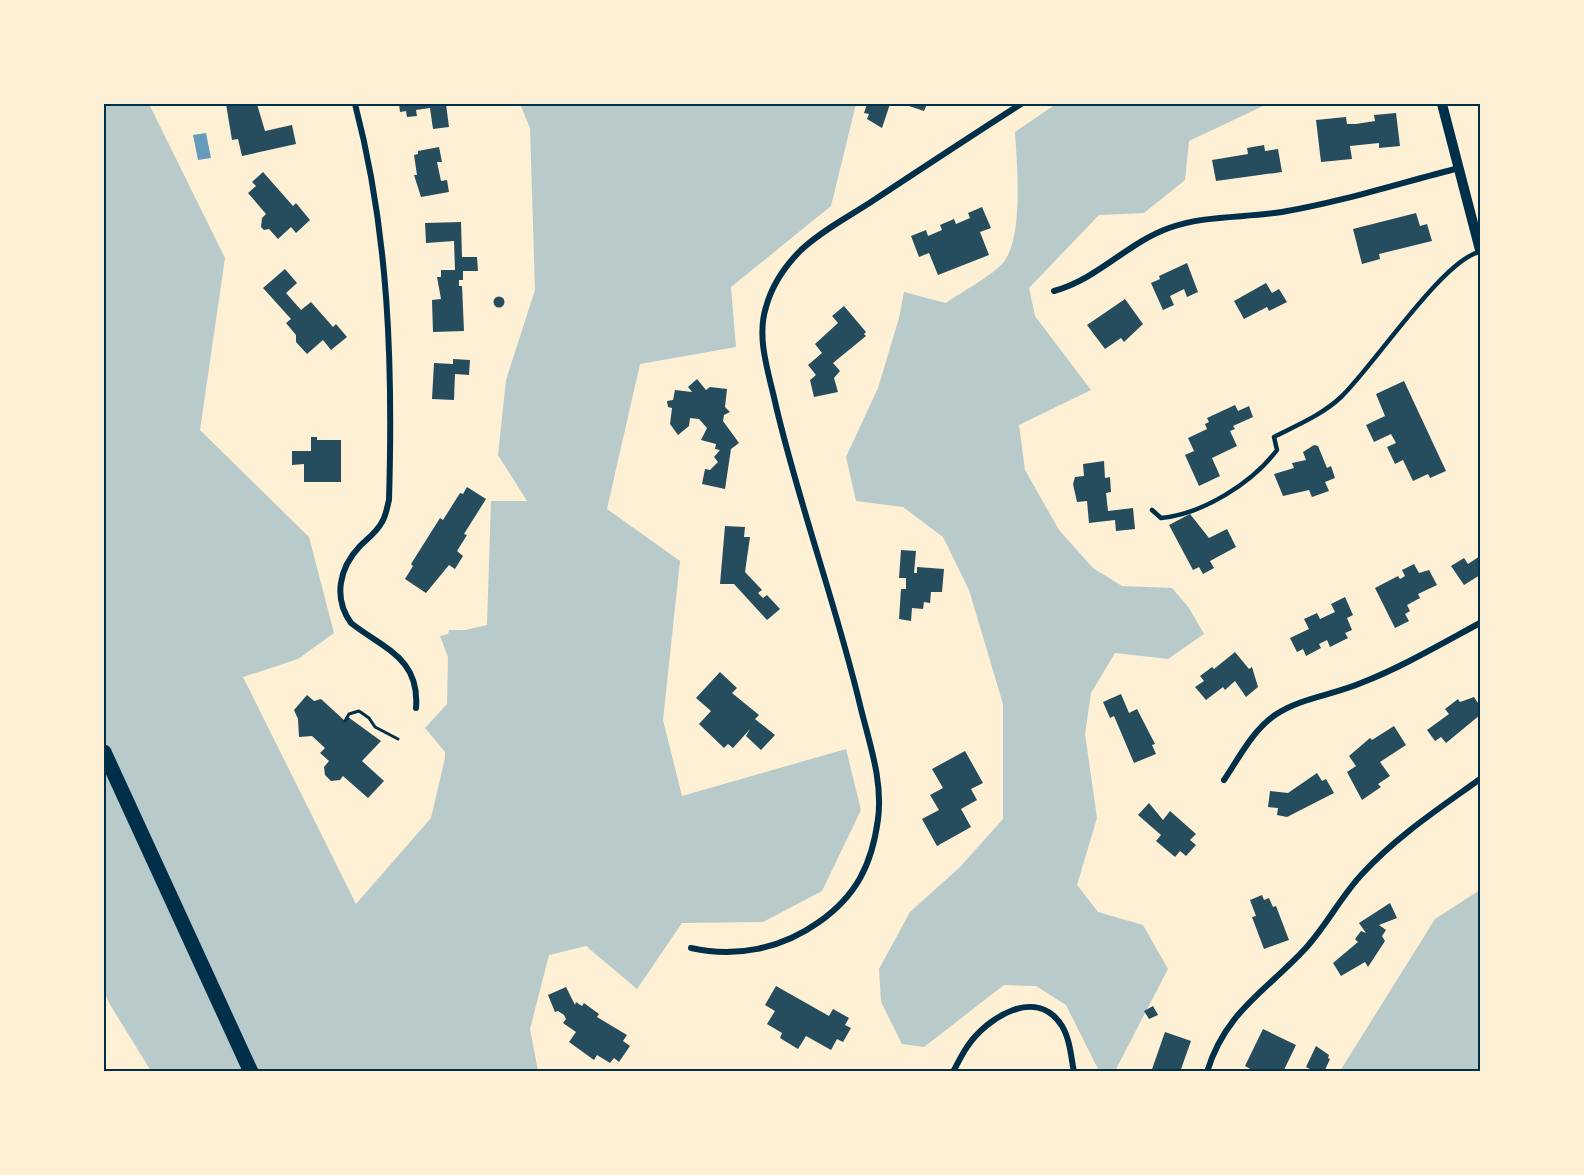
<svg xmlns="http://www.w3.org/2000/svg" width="1584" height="1175" font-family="Lato,sans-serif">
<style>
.green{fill:#b9caca}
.water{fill:#669bbc}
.building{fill:#264d5e}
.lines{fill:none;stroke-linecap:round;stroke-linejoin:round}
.path{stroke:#003049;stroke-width:3}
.service{stroke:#003049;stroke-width:4.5}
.minor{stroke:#003049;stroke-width:6}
.tertiary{stroke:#003049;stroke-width:10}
.trunk{stroke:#003049;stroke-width:15}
.neatline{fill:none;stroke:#003049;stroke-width:2}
</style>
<rect width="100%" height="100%" fill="#fdf0d5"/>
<path class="green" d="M104,104H149L225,258L200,430L309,537L334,633L298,659L243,677L356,904L431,818L445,758V752L425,728L447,704L448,657L440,636L448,634L449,630H465L487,625L491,501H527L498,455L506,380L535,290L530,128L520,104H856L831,206L731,287L736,347L640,364L607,509L680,561L663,720L682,796L846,749L861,810L822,891L763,922L682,923L637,989L586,946L549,955L530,1029L538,1071H151L109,1003L104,990Z
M1056,104H1261L1263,106L1189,141L1185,180L1144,213L1099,215L1029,288L1035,316L1091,390L1019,425L1025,470L1059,530L1093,568L1122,586L1172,588L1189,608L1204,634L1168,659L1115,653L1091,693L1085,734L1097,818L1077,885L1098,912L1143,925L1168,969L1115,1071H1099L1066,1005L1036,986L1004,985L924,1047L902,1044L881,1002L879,969L910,912L960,867L1003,819V704L969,590L943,537L903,507L856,501L846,457L878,388L899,318L904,292L946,303C960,293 993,275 1003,263C1024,237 1017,164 1015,132Z
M1480,890V1071H1340L1435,919Z"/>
<path class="water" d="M206,133L211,158L198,160L193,135Z"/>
<path class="building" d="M226,104H257L265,131L292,125L296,144L242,156L238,139L232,140Z
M399,104H446L449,127L433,129L430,108L416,110L417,116L407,117L406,111L400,112Z
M867,104H890L882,128L867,119L869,114L864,113Z
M903,104H927L924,111Z
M1396,113L1400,146L1379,148V143L1350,146L1352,159L1321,162L1316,120L1346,117L1347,124H1356L1375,121L1374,115Z
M1264,145L1265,151L1278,149L1282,172L1216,181L1212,160L1248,154L1247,148Z
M439,147L442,162H437L441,181L447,180L449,192L421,197L414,175H417L414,155L418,154V151Z
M263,172L293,206L296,203L310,220L296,233L291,227L278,239L269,229L264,230L261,227L262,218L266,214L248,193L256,186L252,182Z
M982,207L991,228L980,232L989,255L938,275L929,253L919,257L911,236L926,230L928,236L942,230L940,225L954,219L956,224L970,218L968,213Z
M1416,213L1420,226L1427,224L1432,241L1379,254L1380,259L1362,264L1353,229Z
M461,222L462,257H477L478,271H463V280H459V286H462L464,331L433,332L432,300L441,299L437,277H441V270H455L454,241L426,243L425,223Z
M1187,263L1198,292L1187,297L1184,289L1170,296L1174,305L1163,310L1151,283L1160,279L1159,276Z
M285,269L297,283L286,293L301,310L311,302L333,327L336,324L347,337L331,350L323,340L307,354L296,342V335L286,323L291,319L263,288Z
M1266,283L1272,293L1279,289L1287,302L1269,311L1267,307L1244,319L1234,301Z
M493.5 302a5.5 5.5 0 1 1 11 0a5.5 5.5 0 1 1-11 0Z
M1125,299L1143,324L1124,342L1121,338L1105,349L1087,325Z
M844,306L866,332L864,334L866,336L833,363L840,371L834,378L838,392L814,397L810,380L816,375L808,365L822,353L815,344L838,323L832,316Z
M453,359L470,360L469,375L455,374L454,400L432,399L434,363L453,364Z
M697,379L706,390L710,387L727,389L725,407L730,412L724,415L723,421L739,443L731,449L725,489L702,484L705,469L710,470L718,462L714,457L720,450L715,449L716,444L701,440L707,428L699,419L690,418L689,426L678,435L670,424L672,408L668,407L667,401L673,400L675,390L692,392L688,387Z
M1404,381L1446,471L1430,478L1428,474L1413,481L1403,460L1395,464L1387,447L1396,443L1391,434L1374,442L1366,425L1385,416L1376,394Z
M1235,405L1238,411L1249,406L1253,417L1233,426L1235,429L1230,431L1237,446L1212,458L1220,476L1199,486L1185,455L1194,451L1188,438L1207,429L1205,424L1209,422L1207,418Z
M311,437H317V440H341V482H304V464L292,465V451H311Z
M1314,445L1318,446L1327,468L1331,466L1335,478L1325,482L1329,491L1312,497L1309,490L1283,496L1274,474L1294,468L1292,463L1306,460L1303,452Z
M1104,461L1105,478L1110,477L1111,492L1106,493L1108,511L1133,508L1135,529L1116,531L1115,520L1089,523L1087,501L1077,502L1073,484L1075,477L1084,476L1083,464Z
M467,487L486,499L464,534L467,535L457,551L463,556L455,569L449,565L426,593L405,579L413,566L411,564L440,518L443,520L460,493L463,494Z
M1190,514L1209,538L1227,529L1236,547L1210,561L1214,568L1203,574L1199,567L1193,570L1169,525Z
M725,526L745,527L744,537H750L745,572L762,590L758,593L763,598L767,595L780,609L767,620L734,584H720Z
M901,550L916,551L914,573H917V567L944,569L942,592H931L930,603L924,602L923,609L912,608L911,621L899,619L901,589H906V578H899Z
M1480,556V575L1464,585L1451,566L1464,558L1468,564Z
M1414,564L1419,573L1429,570L1437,585L1418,594L1420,598L1407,605L1410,611L1405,614L1409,621L1395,628L1375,588L1398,576L1400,579L1405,576L1402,570Z
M1345,597L1353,615L1347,618L1352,630L1345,633L1348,638L1330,647L1327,640L1319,644L1321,648L1306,656L1303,649L1297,652L1290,638L1309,629L1304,619L1317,613L1320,619L1335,612L1331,604Z
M1235,652L1249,669L1252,667L1258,687L1246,697L1235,681L1225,690L1223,687L1206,700L1195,687L1204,681L1200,676L1212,667L1214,669Z
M720,672L737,688L732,693L759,715L755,719L775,735L761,750L746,736L750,729L733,748L728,744L724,748L699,724L711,711L696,698Z
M1121,694L1129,713L1137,709L1155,744L1152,745L1156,754L1134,763L1114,716L1110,718L1103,702Z
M307,695L314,701L321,699L345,721L348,717L381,741L362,761L384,781L368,798L343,776L340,780L331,781L325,775L324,767L329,761L320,753L325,748L312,736L299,737L298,719L294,710Z
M1474,697L1480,706V715L1446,743L1441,737L1435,741L1427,730L1449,714L1445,709L1458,699L1460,702Z
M1394,726L1406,745L1380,762L1390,776L1378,784L1381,787L1362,800L1347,772L1356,766L1349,756L1370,738L1372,740Z
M965,751L983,783L971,789L977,800L961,809L971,827L937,846L922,819L939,810L930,795L943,788L932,769Z
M1317,773L1322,781L1326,779L1334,793L1287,817L1277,815L1278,808L1268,807L1270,791L1288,793Z
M1149,803L1163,820L1170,811L1196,834L1190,840L1196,845L1186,856L1180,851L1175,857L1156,841L1161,835L1138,815Z
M1262,895L1264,900L1269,898L1273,907L1276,906L1289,940L1264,949L1252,917L1256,916L1250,900Z
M1390,903L1397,918L1379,925L1386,930L1382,936L1385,941L1368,967L1365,962L1341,976L1333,963L1358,942L1355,939L1361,931L1366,933L1359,923Z
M776,986L829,1016L833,1009L849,1018L845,1025L851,1028L843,1042L837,1039L831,1050L806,1036L798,1049L780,1038L782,1033L767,1024L775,1011L765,1005Z
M566,987L575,1005L576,1002L582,1006L584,1003L599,1014L597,1017L627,1035L623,1041L630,1046L619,1062L614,1058L610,1063L597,1055L594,1060L569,1042L576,1032L563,1023L566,1019L564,1015L558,1011L555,1012L548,995Z
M1153,1006L1158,1015L1149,1019L1144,1011Z
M1263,1029L1296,1045L1283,1072H1256L1245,1066Z
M1165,1032L1191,1041L1180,1072H1151Z
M1316,1046L1329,1055L1328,1058L1330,1059L1324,1072H1316L1306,1067Z"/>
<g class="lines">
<path class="path" d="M345,721L349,714L359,711L369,718L375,727L398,739"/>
<path class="service" d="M1152,510L1161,518C1203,514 1252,483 1277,450L1274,437C1297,425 1322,415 1341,397C1372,368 1444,258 1480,252"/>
<path class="minor" d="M355,104C389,233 393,366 389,500C387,507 386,516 382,522C377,532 367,539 360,546C339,568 333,598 351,623C384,649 420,658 416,708
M1054,291C1098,279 1127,243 1169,228C1205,215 1244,218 1282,212C1341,202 1400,183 1459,168
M1224,780C1239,758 1252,731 1275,715C1300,698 1333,695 1361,683C1402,667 1441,644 1480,623
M691,948C736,958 781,949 819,922C856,896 872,865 878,819C883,782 870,745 861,709C837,607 800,508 776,406C769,373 756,339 766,307C772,285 785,266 801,250C821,231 848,217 871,202C921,169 971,136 1021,104
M953,1072C958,1063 962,1054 967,1047C987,1017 1037,986 1062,1026C1070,1039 1071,1057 1074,1072
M1207,1072C1225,1012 1266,991 1305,949C1327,925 1341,896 1363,873C1397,836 1440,808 1480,779"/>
<path class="tertiary" d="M1442,104L1480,250"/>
<path class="trunk" d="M104,752L251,1072"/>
</g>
<rect width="1584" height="1175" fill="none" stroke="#fdf0d5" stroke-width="210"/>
<rect x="105" y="105" width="1374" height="965" class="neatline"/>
</svg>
